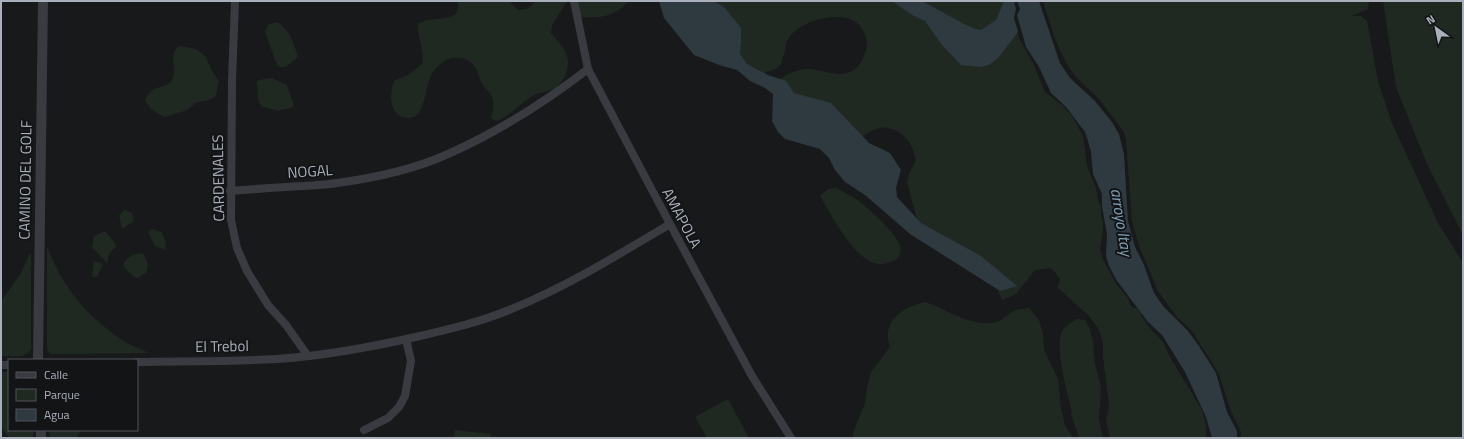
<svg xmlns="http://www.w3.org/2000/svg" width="1464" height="439" font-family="'Titillium Web',sans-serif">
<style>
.green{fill:#202921}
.water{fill:#2e3940}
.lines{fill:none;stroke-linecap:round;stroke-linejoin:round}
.minor{stroke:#393b40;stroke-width:8}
.tertiary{stroke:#393b40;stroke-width:10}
.labels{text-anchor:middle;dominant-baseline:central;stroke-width:4;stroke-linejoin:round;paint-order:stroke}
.street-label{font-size:15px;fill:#aab0bb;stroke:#131416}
.water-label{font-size:16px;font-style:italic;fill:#81a0b7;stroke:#131416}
</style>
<rect width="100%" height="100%" fill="#18191b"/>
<path class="green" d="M458,1H510L512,5L519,10C527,10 531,8 535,1H567L552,25L551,33C556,39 562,45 566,53C571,65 566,81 555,88C548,92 539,92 532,96C520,104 510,116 497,121L491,118C494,109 495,100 489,92C486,89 483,86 481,82C477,70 474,59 459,58C451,57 448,58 442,63C423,75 429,100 418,114C415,117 410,118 407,118C389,116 389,94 394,81L410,74L422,64C425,49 417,39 418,24C430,16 443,22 456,14L458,7Z
M574,1H629C626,3 623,7 620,9C607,18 595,18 580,17Z
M660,1H1012L1013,16L1019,38L1033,63L1045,92L1062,105L1072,116L1083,136L1087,166L1096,188L1098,200L1101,207V215L1103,223V229L1100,249L1103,260L1117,285L1128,298L1130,305L1133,308H1137L1147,325L1163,342L1170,357L1202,410L1206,425V438H1110L1106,421L1109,406L1103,357V342L1098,328L1089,316L1057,287L1060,280L1056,273L1050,268L1035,270L1016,294L1002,300L999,293L997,282L920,227L915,212L907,182L909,174L916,160C913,147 908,136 895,130C889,128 886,127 880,128C872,130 866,134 860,138L777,86L779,79C788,74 798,69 808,69C822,69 842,80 855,69C860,66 864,57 866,51C870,37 861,21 846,18C828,14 796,23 787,41C785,44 786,46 785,50C784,55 782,58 781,64L776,69L761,74Z
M1043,1H1369L1368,9L1351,16H1361L1367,21L1378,81L1392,123L1438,223L1463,263V438H1241V432L1231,411L1219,374L1192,331L1177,317L1158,291L1139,246L1132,221L1126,140L1124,132L1099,99L1074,75L1066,63L1055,39Z
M1383,1H1463V235L1427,164L1396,87Z
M277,22C290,29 294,44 298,57L286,67H279L275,60L265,31L269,24Z
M180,46L196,49L199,51L206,57L212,71L219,81L216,95L213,98L206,101L197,102L187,110L166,117L162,116L150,108L145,100C151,84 167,89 172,80C179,68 166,54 180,46Z
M272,78L287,85C289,93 293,99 294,107L278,111L261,106L258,99L257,81L264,79Z
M836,188C841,191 847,193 853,197C864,204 897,233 900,246C902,252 899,256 896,260C891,262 884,265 878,264C854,260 832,216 820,196L828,189Z
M125,210L132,213L134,221L122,229L119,215Z
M151,229L162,232L166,243L165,250L155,246L148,232Z
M105,231L115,243L116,247L110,252L107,263L92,247L94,236Z
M47,248H48C62,286 85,314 118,337C122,340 126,343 131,345C136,348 144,349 147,353L52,354L48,352L47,348Z
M30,253L31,256V349C27,359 10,356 1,356V301L21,273Z
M143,253L148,264L147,272L138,278L134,277L123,266C126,256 134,254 143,253Z
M94,261L103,264L97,277H92Z
M925,302C949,310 976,331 1001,320C1006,317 1009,313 1014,311C1019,309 1025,309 1029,308L1039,320L1043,334L1044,350L1051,364L1058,379L1061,409L1065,425L1073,438H853V433L865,403L867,387L871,372L890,347C889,343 887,336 888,332C891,313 910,306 925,302Z
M1077,319L1085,320L1089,327L1093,341L1095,364L1101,387L1099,419L1103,438H1079L1071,414L1072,412C1068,395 1053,344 1063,330C1066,325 1072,322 1077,319Z
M1,372H9V430H33V438H10L1,427Z
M728,399L749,438H707L695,417Z
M49,430H82L76,438H50Z
M455,430L491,434L490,438H454Z"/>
<path class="water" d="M659,1H714L725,8L741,28V42L740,54L747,64L768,75L786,81L794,93L831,103L869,143L890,153L901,170L896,188L897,197L921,223L981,256L1017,286L1000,291L910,234L865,195L845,182L835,170L829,158L820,149L785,139L778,132L772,121L773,94L765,88L750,81L737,70L719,65L694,55L664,18Z
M892,1H922L964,24L975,29L981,30L996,20L1004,1H1014L1016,9L1014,18L1018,32L998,58L989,65L980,67L961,65L942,45L925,21L912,15Z
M1017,1H1039L1060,63L1070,78L1095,101L1112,122L1119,134L1124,154L1128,221L1135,247L1144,265L1154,293L1163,306L1188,331L1199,346L1216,373L1227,412L1237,431V438H1212L1206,417L1185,372L1162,335L1148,322L1117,281L1109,266L1106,256L1107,234L1102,207V194L1093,174L1091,152L1088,141L1085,132L1066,107L1051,93L1039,67L1026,47L1017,15L1020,9Z"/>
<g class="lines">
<path class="minor" d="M235,1L232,81L231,220L237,248L247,271L268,305L286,325L308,356
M574,1L588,69L670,224L752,376L791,438
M230,191C255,189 279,187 303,186C314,185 326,185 337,183C374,178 413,170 448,154C498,132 545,102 588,69
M137,362C183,361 230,362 276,359C325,356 372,347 420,336C450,329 480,322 509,310C566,287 618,255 670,224
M1,365H9
M364,430L388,418L399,407L405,396L411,361L406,339"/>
<path class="tertiary" d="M38,360L43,1
M41,430V438"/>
</g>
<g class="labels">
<g class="street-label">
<text transform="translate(310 171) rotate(-4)">NOGAL</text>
<text transform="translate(218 178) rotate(-91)">CARDENALES</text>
<text transform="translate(25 180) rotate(-89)">CAMINO DEL GOLF</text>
<text transform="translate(682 218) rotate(62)">AMAPOLA</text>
<text transform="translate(222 346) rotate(-1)">El Trebol</text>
</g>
<g class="water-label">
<text transform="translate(1122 222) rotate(81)">arroyo Itay</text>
</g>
</g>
<rect width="1464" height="439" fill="none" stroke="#aab0bb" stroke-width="4"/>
<rect x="8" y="359" width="130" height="72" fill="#131416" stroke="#4f5258"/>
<rect x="16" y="372" width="20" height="6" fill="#393b40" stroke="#4f5258"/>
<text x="44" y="379" font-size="12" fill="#aab0bb">Calle</text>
<rect x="16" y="389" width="20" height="12" fill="#202921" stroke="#4f5258"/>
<text x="44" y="399" font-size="12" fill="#aab0bb">Parque</text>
<rect x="16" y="409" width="20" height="12" fill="#2e3940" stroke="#4f5258"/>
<text x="44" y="419" font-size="12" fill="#aab0bb">Agua</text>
<g transform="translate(1436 28) rotate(327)" stroke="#131416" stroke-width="3" paint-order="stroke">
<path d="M0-3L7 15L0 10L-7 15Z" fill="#aab0bb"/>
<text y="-6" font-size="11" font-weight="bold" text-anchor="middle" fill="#aab0bb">N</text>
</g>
</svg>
